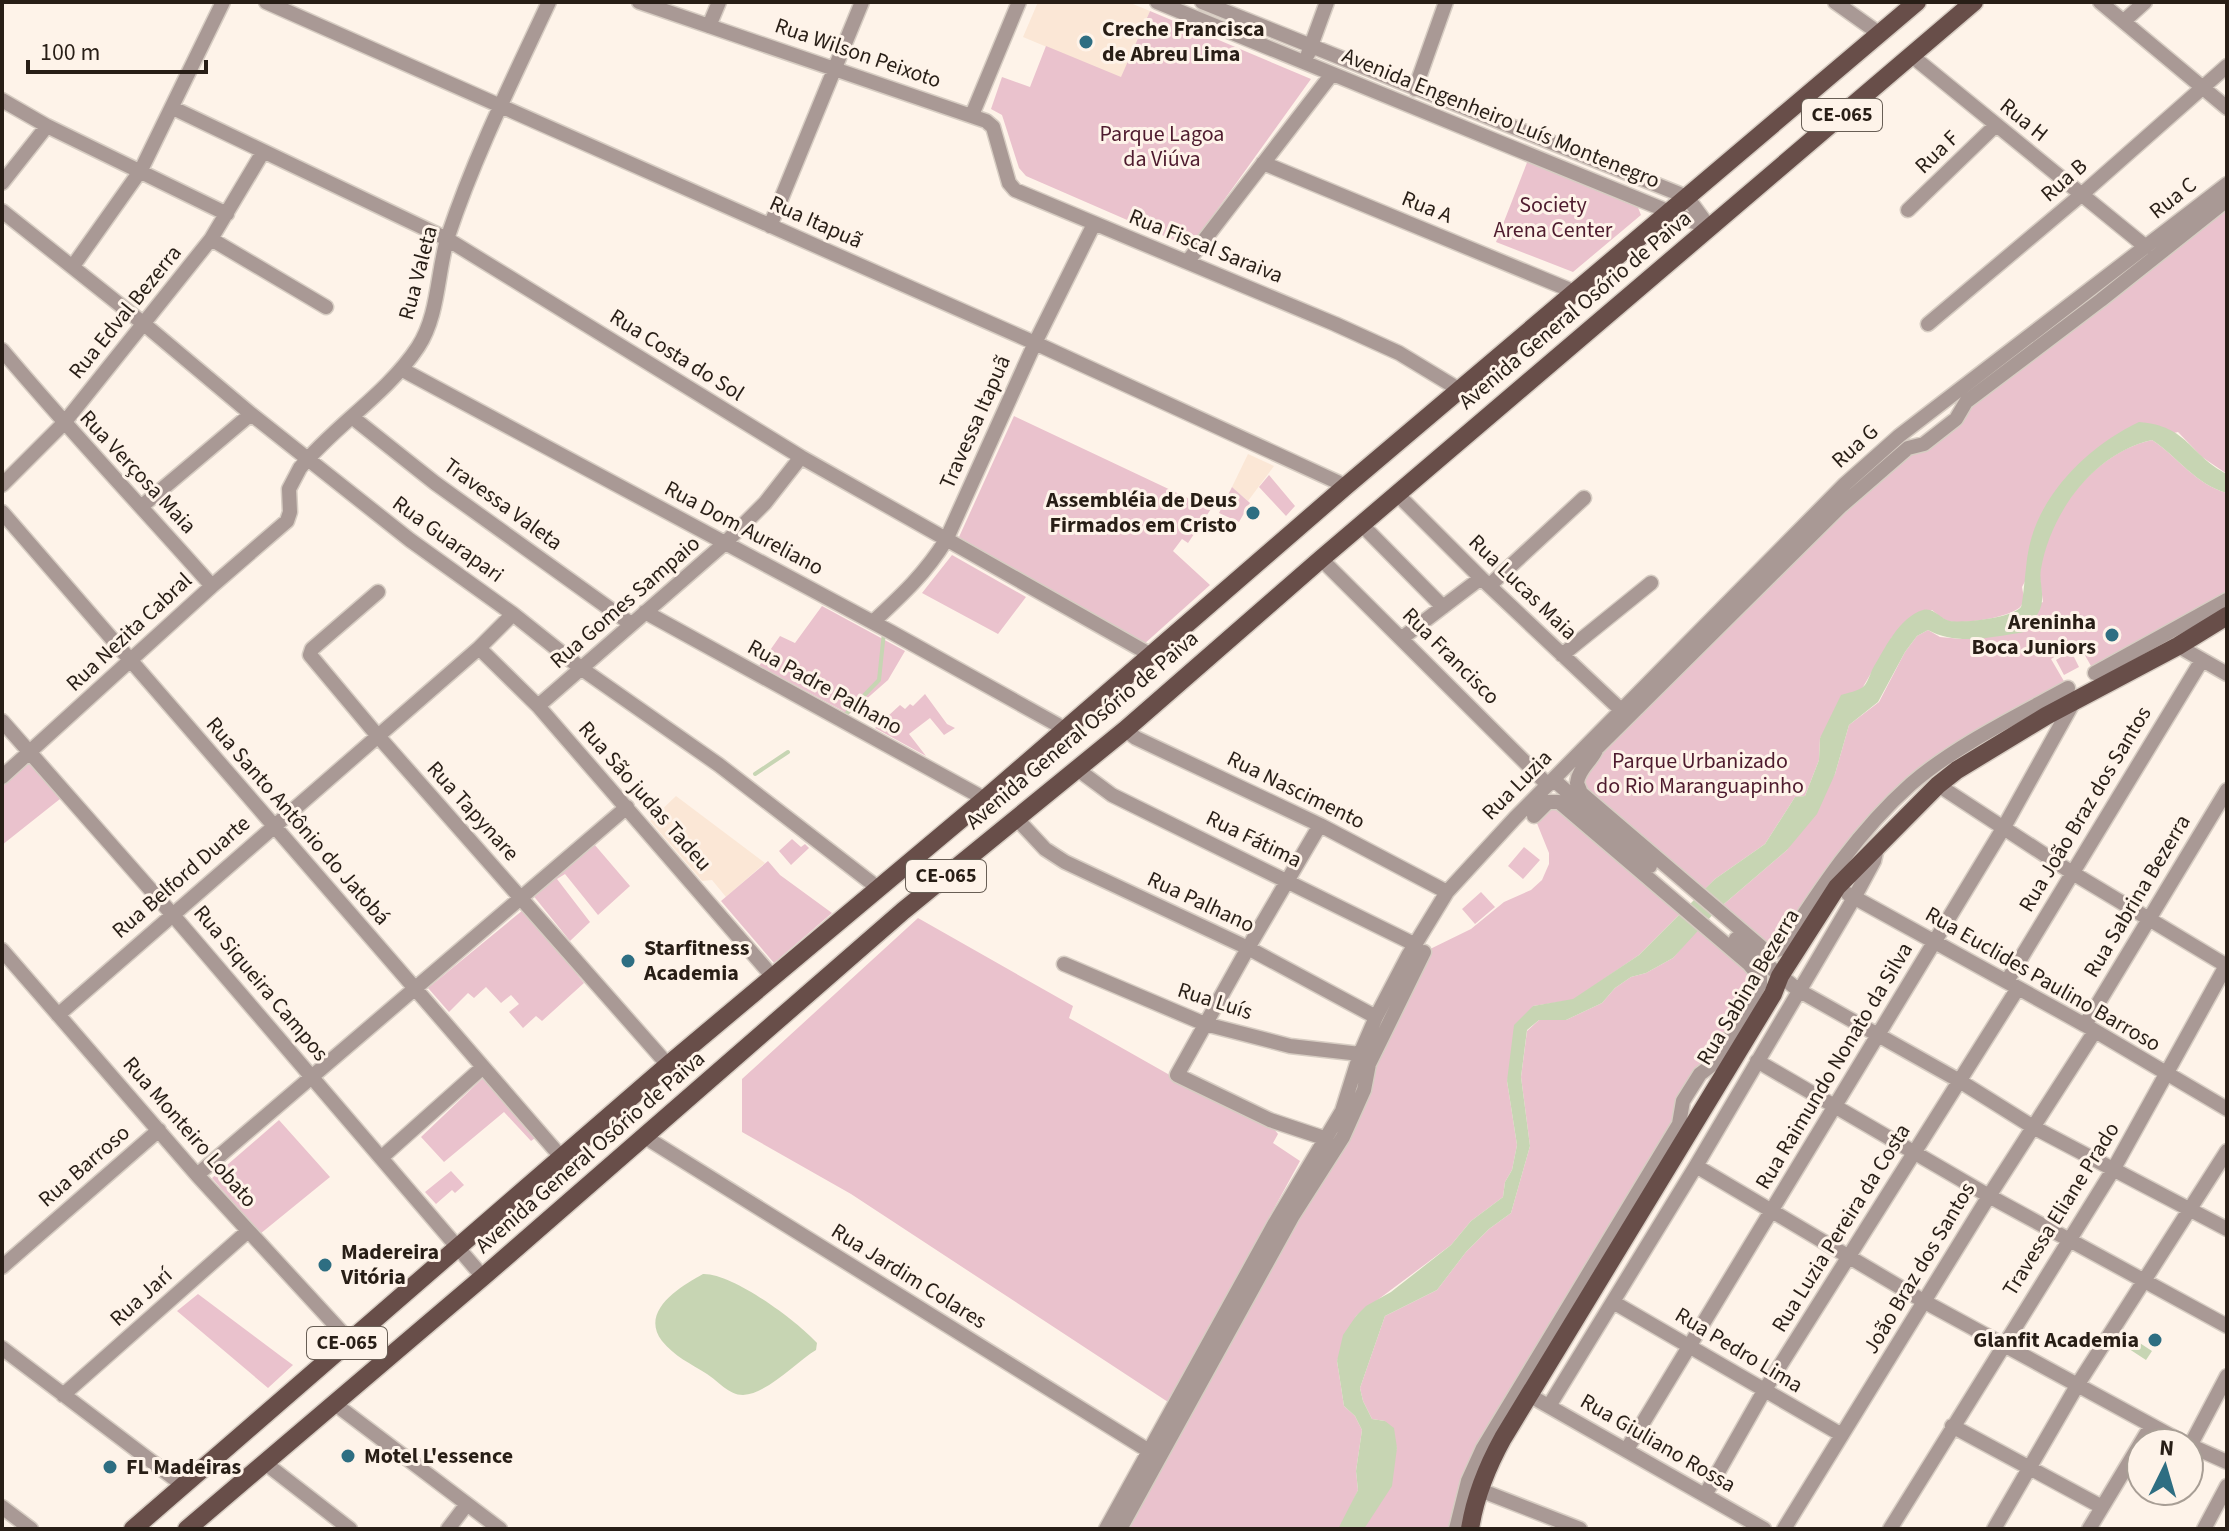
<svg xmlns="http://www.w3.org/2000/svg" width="2229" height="1531" font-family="'Source Sans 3',sans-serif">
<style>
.built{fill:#fbe7d6}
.green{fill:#eac2cd}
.water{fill:#c7d5b3}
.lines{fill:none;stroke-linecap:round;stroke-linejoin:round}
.stream{stroke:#c7d5b3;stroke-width:4}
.minor-casing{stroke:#d7cdc3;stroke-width:17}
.major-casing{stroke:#d7cdc3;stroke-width:21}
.minor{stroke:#a99995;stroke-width:14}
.major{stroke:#684e49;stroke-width:18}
.poi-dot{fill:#2e6e82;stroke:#fef3e9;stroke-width:3}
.labels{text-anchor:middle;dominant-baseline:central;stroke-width:6;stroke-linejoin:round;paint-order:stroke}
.shield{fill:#fef3e9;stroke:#685e55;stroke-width:2}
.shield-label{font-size:20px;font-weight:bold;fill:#281e16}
.poi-label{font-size:22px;font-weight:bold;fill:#281e16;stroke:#fef3e9;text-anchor:start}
.street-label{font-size:22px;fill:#281e16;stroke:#fef3e9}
.park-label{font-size:22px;fill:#4e1b2e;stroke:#fef3e9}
</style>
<rect width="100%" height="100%" fill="#fef3e9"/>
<path class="built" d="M1038,2H1128L1150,11L1121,78L1023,37Z
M1248,454L1274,466L1248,501L1232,487Z
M676,796L765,863L726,897L712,880L702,881L650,821Z"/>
<path class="green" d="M1150,11L1311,79L1194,242L1187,246L1026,176L1019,168L1002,115L991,109L1002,77L1030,87L1046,46L1121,77Z
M1528,160L1637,205L1641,215L1573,272L1496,242Z
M2227,200V474L2202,457L2178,432L2092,454L2022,587C2023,594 2026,599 2021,606C2013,617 1962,625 1948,621C1942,619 1936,613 1932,610L1892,637L1863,687L1820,738L1819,760L1805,796L1795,797L1765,844L1715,879L1700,895L1581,793L1577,778L1840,507L1924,444L1966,402Z
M1014,416L1211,509L1188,543L1182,539L1173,551L1210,585L1143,645L959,537Z
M2152,440C2178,457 2196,485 2227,493V600L2095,673L2078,643L2051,659L2068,688L1910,785L1776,952L1717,910L1787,850L1835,774L1849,725L1879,702L1905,652L1917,636L1928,630L1940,637L1961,639L2043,602C2042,592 2039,581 2040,571C2047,513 2096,452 2152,440Z
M1269,475L1295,506L1286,516L1259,487Z
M1232,487L1250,503L1239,522L1219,513Z
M952,555L1026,597L998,634L922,593Z
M822,606L905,651L888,680L847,716L843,711L759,666L780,636L795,643Z
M2071,651L2079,667L2064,675L2056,660Z
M925,694L947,724L955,728L944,735L930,718L909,734L926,756L875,728L900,705L905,709L910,704L913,706Z
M30,758L65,795L2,845V782Z
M1548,802L1685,909L1639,955L1573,1000L1533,1006L1507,1081L1517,1145L1512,1170L1505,1182L1503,1197L1471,1221L1451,1245L1356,1316L1337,1361L1344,1406L1355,1416L1362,1430L1356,1471L1358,1490L1342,1525L1338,1529H1120L1323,1165L1424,952L1471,929L1504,902L1531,890L1542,880L1549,864V853L1534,816Z
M792,839L801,847L805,844L809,848L791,865L779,851Z
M594,844L630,886L598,915L565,874L557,879L590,922L570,941L532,894Z
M1524,847L1540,860L1523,879L1508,866Z
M768,861L780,875L832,913L774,963L721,901Z
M1481,892L1495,907L1475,924L1462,909Z
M523,910L529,914L584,983L542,1021L536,1016L523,1028L509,1012L519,1004L511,995L501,1003L486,987L474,998L468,993L449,1012L428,988Z
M918,918L1073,1006L1069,1018L1175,1078L1267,1120L1278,1134L1273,1143L1300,1161L1168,1402L851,1194L742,1132V1079Z
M1702,924L1760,984L1700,1074L1679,1124L1456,1529H1364L1397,1448L1385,1421L1372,1419L1363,1401L1360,1388L1385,1316L1437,1290L1466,1252L1489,1229L1511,1213L1530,1146L1521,1077L1527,1031L1539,1020H1566L1602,1003L1615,988L1631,977L1646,973L1673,958Z
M485,1076L538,1136L531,1141L504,1112L444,1162L421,1137Z
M279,1120L330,1177L260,1234L212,1178Z
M451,1171L464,1185L455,1193L452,1190L436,1204L425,1192Z
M198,1294L282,1357L293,1365L268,1388L177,1311Z"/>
<path class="water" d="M2139,422C2189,426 2189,455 2227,474V493C2196,485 2178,457 2152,440C2094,453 2051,512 2041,569C2039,579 2043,590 2042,600C2042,612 2031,623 2024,632C1994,637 1956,646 1928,630L1917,636L1905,652L1878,702L1849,725L1835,774L1817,814L1787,850L1717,910L1673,958L1646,973L1631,977L1615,988L1602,1003L1566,1020H1539L1527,1030L1521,1077L1530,1146L1511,1213L1489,1229L1466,1252L1437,1290L1385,1316L1360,1388L1363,1401L1372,1419L1385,1421L1394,1428L1397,1448L1392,1486L1364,1529H1338L1358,1490L1356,1471L1362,1430L1355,1416L1344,1406L1337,1361L1343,1335L1356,1316L1366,1306L1391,1292L1451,1245L1471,1221L1503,1197L1505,1182L1512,1170L1517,1145L1507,1081L1514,1025L1533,1006L1573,999L1639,955L1715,879L1765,844L1795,797L1805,796L1819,760L1820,738L1841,695C1847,693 1859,691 1864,686C1867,683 1870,675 1872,670C1884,650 1899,617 1923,610C1934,607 1940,619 1950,621C1965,623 2012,618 2021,607C2023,604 2026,562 2028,553C2037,496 2088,446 2139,422Z
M703,1274C733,1273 797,1321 817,1343L816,1350C796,1362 767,1394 743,1395C729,1395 718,1381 707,1374C691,1364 674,1356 662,1341C639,1311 681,1286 703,1274Z
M2129,1336L2152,1351L2146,1360L2123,1345Z"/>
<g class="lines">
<path class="stream" d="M845,715L879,680L884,632
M755,774L788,752"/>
<defs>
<path id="minor" d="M266,2L1035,343L1346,486
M639,2L986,121L993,127L1009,183L1015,190L1335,324L1399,353L1460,390
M1157,2L1709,228
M1202,2L1687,197L1709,227
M1835,2L1880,34
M2100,2L2227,108
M2124,21L2145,2
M709,26L719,2
M1308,54L1327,2
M1912,56L2146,247
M1415,89L1446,2
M2,100L47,126L227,214
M173,108L447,239L801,457L1151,655
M972,115L1019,2
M1263,163L1575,292
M2,183L47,126
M1908,210L1996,125
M2,211L144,324L251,414L410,540L513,614L582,669L719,765L878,888
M770,226L862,2
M211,239L326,307
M1188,261L1332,74
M73,266L141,170L223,2
M1928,324L2081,195L2227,66
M2,350C70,431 142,507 212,586
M401,369L891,632L1065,729
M352,417L435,483L631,624
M2,485L64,423L211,239L263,152
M1397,494L1481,578L1621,710
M142,506L251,414
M2,512L562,1158
M1361,524L1443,607
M1321,559L1548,785
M1490,585L1584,498
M378,592L312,649L310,655L377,735L668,1065
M645,612L985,799
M873,622C901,596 926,573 946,540L1035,343L1094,224
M1402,638L1481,578
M2178,646L2227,674
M479,648L538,706L773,977
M1562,655L1651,583
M2095,673L2227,600
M2068,688C2017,716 1955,746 1911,784C1858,831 1820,889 1782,948L1771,953L1767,952L1581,793L1577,783C1578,769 1592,761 1597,748L1840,507L1908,448L1924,444L1956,419L1966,402L2101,300L2227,200
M538,706L725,543L765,503L801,457
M2,721L172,914L483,1277
M1125,730L1136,738L1320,825L1447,892
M1077,769L1112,795L1414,944
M2,777L212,586L287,521L290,512L289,489L300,468C335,425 387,394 418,347C439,315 437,272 448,236C475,155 513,79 549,2
M1554,780L1650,866
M1938,785L2071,872L2227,966
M1016,818L1045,849L1065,862L1248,948L1376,1017
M1320,825L1248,948L1177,1075L1270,1120L1327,1139
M1848,894L2085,1025L2227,1109
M1736,939L1798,990L1958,1080L2033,1127L2227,1229
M2,950L197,1175L349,1340
M1064,964L1205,1024L1290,1046L1360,1054
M2007,981L2202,660
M58,1015L479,648L513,614
M2085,1025L2227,790
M1757,1061L1989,1196L2227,1326
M645,1137L1149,1451
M381,1158L483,1067
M1696,1166L1925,1302L2184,1443
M197,1175L627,807
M2,1267L159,1130
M1613,1302L1842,1435
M2,1348L184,1486
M63,1395L248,1231
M1529,1395L1764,1529
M335,1404L500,1529
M1549,1406L1696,1166L1854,898L1874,861L1877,848
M1952,1426L2102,1507
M2189,1445L2227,1462
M2190,1446L2227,1376
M1627,1449L2004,827L2073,703
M265,1463L350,1529
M1480,1490L1580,1529
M1705,1495L1764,1391L2018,988
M2,1507L31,1529
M448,1529L467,1504
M1106,1529L1275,1223L1342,1111L1360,1054L1376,1017L1408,956L1447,892L1515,818L1845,484L1899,436L2227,184
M1120,1529L1292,1217L1343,1137L1364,1090L1369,1064L1424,952
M1456,1529L1468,1481L1483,1448L1679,1124L1683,1101L1700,1074L1717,1061L1760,984V977L1749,964L1559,802H1548L1534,816
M1784,1529L1989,1196L2095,1031
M1890,1529L2113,1170L2227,964
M1994,1529L2078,1384L2227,1151
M2089,1529L2151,1426
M2204,1529L2227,1486"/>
<path id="major" d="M133,1529L668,1065L985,799L1346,486L1917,2
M187,1529L483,1277L903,911L1125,730L1321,559L1974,2
M1470,1529C1475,1497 1487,1467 1503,1438L1773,994L1780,976L1837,887L1938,785L1957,770L2046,716L2178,646L2227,616"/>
</defs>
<use href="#minor" class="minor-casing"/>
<use href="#major" class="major-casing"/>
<use href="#minor" class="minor"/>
<use href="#major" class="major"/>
</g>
<g class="poi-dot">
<circle cx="1086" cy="42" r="8"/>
<circle cx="1253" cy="513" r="8"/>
<circle cx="2112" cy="635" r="8"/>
<circle cx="628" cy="961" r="8"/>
<circle cx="325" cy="1265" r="8"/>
<circle cx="2155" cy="1340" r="8"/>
<circle cx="348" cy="1456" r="8"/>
<circle cx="110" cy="1467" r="8"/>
</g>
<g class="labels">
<g class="shield">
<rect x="1802" y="99" width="80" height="32" rx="6"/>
<rect x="906" y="860" width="80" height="32" rx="6"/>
<rect x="307" y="1327" width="80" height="32" rx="6"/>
</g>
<g class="shield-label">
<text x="1842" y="115">CE-065</text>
<text x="946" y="876">CE-065</text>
<text x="347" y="1343">CE-065</text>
</g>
<g class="poi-label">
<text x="1102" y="29">Creche Francisca<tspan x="1102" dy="25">de Abreu Lima</tspan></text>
<text x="1237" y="500" text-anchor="end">Assembléia de Deus<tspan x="1237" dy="25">Firmados em Cristo</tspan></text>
<text x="2096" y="622" text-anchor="end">Areninha<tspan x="2096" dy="25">Boca Juniors</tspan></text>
<text x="644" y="948">Starfitness<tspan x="644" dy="25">Academia</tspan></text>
<text x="341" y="1252">Madereira<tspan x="341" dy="25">Vitória</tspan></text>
<text x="2139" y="1340" text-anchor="end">Glanfit Academia</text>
<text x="364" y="1456">Motel L'essence</text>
<text x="126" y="1467">FL Madeiras</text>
</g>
<g class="street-label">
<text transform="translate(858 53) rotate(19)">Rua Wilson Peixoto</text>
<text transform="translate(1501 118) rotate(22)">Avenida Engenheiro Luís Montenegro</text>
<text transform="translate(2024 120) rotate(39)">Rua H</text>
<text transform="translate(1937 152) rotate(-44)">Rua F</text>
<text transform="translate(2064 180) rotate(-41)">Rua B</text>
<text transform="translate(2173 198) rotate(-38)">Rua C</text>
<text transform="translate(1427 207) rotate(22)">Rua A</text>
<text transform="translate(816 222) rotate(24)">Rua Itapuã</text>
<text transform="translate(1206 246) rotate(22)">Rua Fiscal Saraiva</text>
<text transform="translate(418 273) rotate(-75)">Rua Valeta</text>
<text transform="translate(1575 310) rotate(-40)">Avenida General Osório de Paiva</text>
<text transform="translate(125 312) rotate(-51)">Rua Edval Bezerra</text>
<text transform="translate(677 355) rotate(32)">Rua Costa do Sol</text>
<text transform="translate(975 422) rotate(-66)">Travessa Itapuã</text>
<text transform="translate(1855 446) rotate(-42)">Rua G</text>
<text transform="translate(138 472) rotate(47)">Rua Verçosa Maia</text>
<text transform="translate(503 504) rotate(36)">Travessa Valeta</text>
<text transform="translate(744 528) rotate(28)">Rua Dom Aureliano</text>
<text transform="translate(448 539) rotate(36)">Rua Guarapari</text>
<text transform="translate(1523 587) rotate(44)">Rua Lucas Maia</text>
<text transform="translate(625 602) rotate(-41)">Rua Gomes Sampaio</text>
<text transform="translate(129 632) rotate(-43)">Rua Nezita Cabral</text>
<text transform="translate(1451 656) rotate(45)">Rua Francisco</text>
<text transform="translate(825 687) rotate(29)">Rua Padre Palhano</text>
<text transform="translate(1082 730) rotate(-40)">Avenida General Osório de Paiva</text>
<text transform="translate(1517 785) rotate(-45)">Rua Luzia</text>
<text transform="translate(1296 790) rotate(26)">Rua Nascimento</text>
<text transform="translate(645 796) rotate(49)">Rua São judas Tadeu</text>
<text transform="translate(2085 809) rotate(-59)">Rua João Braz dos Santos</text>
<text transform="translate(473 811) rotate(48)">Rua Tapynare</text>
<text transform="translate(298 821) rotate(49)">Rua Santo Antônio do Jatobá</text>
<text transform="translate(1254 839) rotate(26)">Rua Fátima</text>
<text transform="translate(181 877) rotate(-41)">Rua Belford Duarte</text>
<text transform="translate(2137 896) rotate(-59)">Rua Sabrina Bezerra</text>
<text transform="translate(1201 902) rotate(25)">Rua Palhano</text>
<text transform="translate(2043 979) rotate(30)">Rua Euclides Paulino Barroso</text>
<text transform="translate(261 983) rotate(50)">Rua Siqueira Campos</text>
<text transform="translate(1748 987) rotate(-59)">Rua Sabina Bezerra</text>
<text transform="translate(1215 1001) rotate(18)">Rua Luís</text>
<text transform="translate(1834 1066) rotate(-59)">Rua Raimundo Nonato da Silva</text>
<text transform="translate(190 1132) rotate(49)">Rua Monteiro Lobato</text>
<text transform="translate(590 1152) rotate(-41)">Avenida General Osório de Paiva</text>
<text transform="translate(84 1166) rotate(-41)">Rua Barroso</text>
<text transform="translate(2061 1209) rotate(-58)">Travessa Eliane Prado</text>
<text transform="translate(1841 1228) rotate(-58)">Rua Luzia Pereira da Costa</text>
<text transform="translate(1919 1268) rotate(-59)">João Braz dos Santos</text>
<text transform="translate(909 1276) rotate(32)">Rua Jardim Colares</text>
<text transform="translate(141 1297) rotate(-42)">Rua Jarí</text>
<text transform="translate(1739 1350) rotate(31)">Rua Pedro Lima</text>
<text transform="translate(1658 1443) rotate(30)">Rua Giuliano Rossa</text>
</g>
<g class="park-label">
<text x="1162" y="134">Parque Lagoa<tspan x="1162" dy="25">da Viúva</tspan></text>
<text x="1553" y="205">Society<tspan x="1553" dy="25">Arena Center</tspan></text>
<text x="1700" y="761">Parque Urbanizado<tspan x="1700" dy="25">do Rio Maranguapinho</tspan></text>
</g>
</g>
<rect width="2229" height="1531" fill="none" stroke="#281e16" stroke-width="8"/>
<g transform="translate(2165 1467) rotate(5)"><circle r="38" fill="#fef3e9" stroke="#a89e95" stroke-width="2"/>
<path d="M0-6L14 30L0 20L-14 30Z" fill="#2e6e82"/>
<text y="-12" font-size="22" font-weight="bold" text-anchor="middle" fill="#281e16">N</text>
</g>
<path d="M28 60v12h178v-12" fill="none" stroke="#281e16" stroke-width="4"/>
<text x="40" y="60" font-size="24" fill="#281e16" stroke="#fef3e9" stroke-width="6" paint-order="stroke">100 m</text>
</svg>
